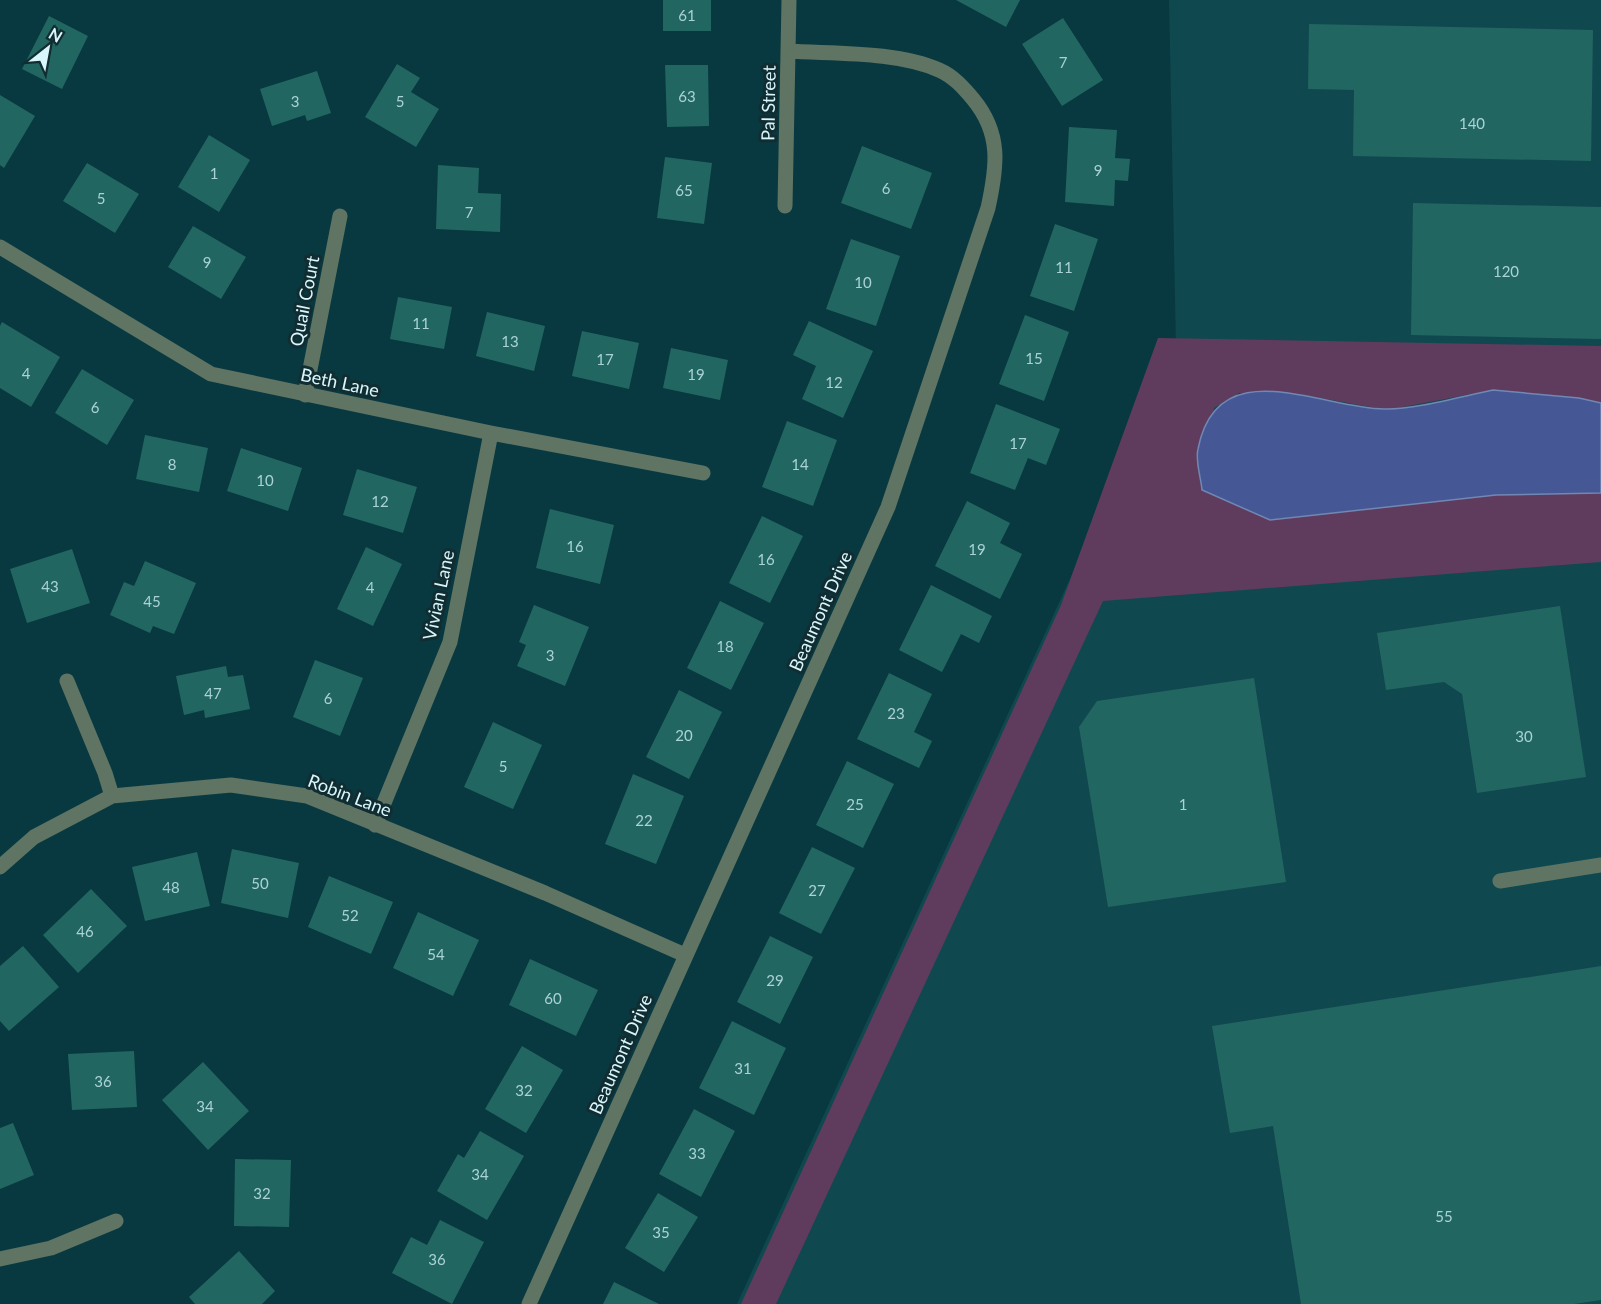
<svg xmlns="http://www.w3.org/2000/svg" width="1601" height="1304" font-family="Lato,sans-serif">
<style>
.built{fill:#104850}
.green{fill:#5f3c5d}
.water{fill:#455895;stroke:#7188b4;stroke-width:1.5}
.building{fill:#226661}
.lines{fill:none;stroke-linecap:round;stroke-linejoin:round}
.minor{stroke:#5f7462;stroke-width:15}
.labels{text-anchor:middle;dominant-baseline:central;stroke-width:6;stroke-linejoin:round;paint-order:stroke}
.number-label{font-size:15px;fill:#aad3d6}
.street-label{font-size:18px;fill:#d8f7fd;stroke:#122d31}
</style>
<rect width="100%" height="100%" fill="#083940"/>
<path class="built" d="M1169,0H1601V1304H737L1176,348Z"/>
<path class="green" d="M1158,338L1601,346V403L1579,398L1493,390L1387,410L1298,394L1239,393L1214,408L1202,489L1270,520L1496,495L1601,493V562L1103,601L776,1304H741L1061,605Z"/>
<path class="water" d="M1493,390L1579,398L1601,403V493L1496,495L1270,520L1202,490C1201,478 1195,460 1198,449C1217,350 1320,408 1384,409C1413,410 1463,396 1493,390Z"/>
<path class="building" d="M663,0H711V31H663Z
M956,0H1020L1006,27Z
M49,16L88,36L62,89L22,69Z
M1063,18L1103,80L1062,106L1022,44Z
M1309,24L1593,30L1591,161L1353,156L1354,90L1308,89Z
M397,64L420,78L411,92L439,109L416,147L365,117Z
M665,65H708L709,126L667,127Z
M317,71L331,113L307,121L305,115L272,126L260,89Z
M0,95L35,116L4,168L0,165Z
M1069,127L1117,130L1115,158L1130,159L1128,181L1115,180L1114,206L1065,202Z
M209,135L250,160L219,212L178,187Z
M862,146L932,173L911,229L841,203Z
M665,157L712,163L704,224L657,218Z
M87,163L139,194L115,233L63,201Z
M438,165L479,168L478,193L501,194L500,232L436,229Z
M1413,203L1601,207V339L1411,335Z
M1055,224L1098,239L1074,311L1030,296Z
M193,226L246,257L221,299L168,267Z
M851,239L900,256L876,326L826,309Z
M398,297L452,307L444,349L390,339Z
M487,312L545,326L534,371L476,356Z
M1025,315L1069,332L1044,401L999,384Z
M809,321L873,351L843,418L802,399L816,366L793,355Z
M2,322L60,357L31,407L0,388V326Z
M582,331L639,343L629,389L572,376Z
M671,348L728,360L720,400L663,388Z
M82,369L134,400L107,445L55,413Z
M996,404L1060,429L1046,465L1028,458L1015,490L970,473Z
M787,421L837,440L813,506L762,487Z
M145,435L208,448L199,492L136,479Z
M241,448L302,468L288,511L227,491Z
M357,469L417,487L403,533L343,515Z
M967,501L1010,523L1000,543L1022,554L1000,599L935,566Z
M550,509L614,525L600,584L536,568Z
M762,516L803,536L770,603L729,583Z
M366,547L402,564L373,626L337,609Z
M72,549L90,603L27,623L10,569Z
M145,561L196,583L174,634L153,626L150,633L110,615L124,582L134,586Z
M931,585L992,616L979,643L961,634L942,672L899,650Z
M720,601L764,623L731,690L687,668Z
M534,605L589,627L565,686L517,666L526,645L519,642Z
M1560,606L1586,777L1477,793L1462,694L1444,682L1386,690L1377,633Z
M315,660L363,678L340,736L293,717Z
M226,666L228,677L243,675L250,709L205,718L204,710L184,715L176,676Z
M889,673L932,694L914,732L932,741L919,768L857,739Z
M1254,678L1286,882L1108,907L1079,727L1097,701Z
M679,690L722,712L689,779L646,757Z
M493,722L542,745L513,809L464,787Z
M847,761L894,784L863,848L816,825Z
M633,774L684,796L656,864L605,844Z
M812,847L855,868L821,934L779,913Z
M232,849L299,863L288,918L221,903Z
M197,852L210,906L145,921L132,867Z
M329,876L393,902L371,954L308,927Z
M91,889L127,926L78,973L43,935Z
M418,912L479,940L453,996L393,968Z
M770,936L813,957L780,1024L737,1002Z
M23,946L59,987L9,1031L0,1021V966Z
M530,959L598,990L576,1036L509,1005Z
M1601,966V1300L1574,1304H1301L1273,1126L1230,1133L1212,1026Z
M732,1021L786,1048L754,1115L699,1088Z
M522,1046L563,1070L526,1133L485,1109Z
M134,1051L137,1107L72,1110L68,1054Z
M203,1062L249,1111L208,1150L162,1100Z
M694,1109L735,1131L701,1197L659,1174Z
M13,1123L34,1175L0,1189V1128Z
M480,1131L524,1156L487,1220L437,1191L458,1154L464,1158Z
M235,1159L291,1160L289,1227L234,1226Z
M658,1193L698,1217L664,1272L625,1248Z
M440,1220L484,1242L452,1304L392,1273L411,1237L427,1245Z
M239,1251L275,1291L262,1304H195L189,1297Z
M614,1282L659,1304H603Z"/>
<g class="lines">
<path class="minor" d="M785,206L789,0
M0,247L211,374L491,433L703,473
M305,395L340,216
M67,681L105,773L112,796
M375,825L450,642L491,433
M0,867L34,837L112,796L231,785L307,796L545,893L685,955
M1500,881L1601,865
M0,1259L51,1248L116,1221
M529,1304L888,507L988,208C997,167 1002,134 973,99C963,87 953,76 939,70C897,51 834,54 788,51"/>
</g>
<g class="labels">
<g class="number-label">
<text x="687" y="15">61</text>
<text x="1063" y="62">7</text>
<text x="687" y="96">63</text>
<text x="295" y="101">3</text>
<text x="400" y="101">5</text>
<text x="1472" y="123">140</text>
<text x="1098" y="170">9</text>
<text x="214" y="173">1</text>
<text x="886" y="188">6</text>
<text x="684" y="190">65</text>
<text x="101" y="198">5</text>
<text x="469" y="212">7</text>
<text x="207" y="262">9</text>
<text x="1064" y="267">11</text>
<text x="1506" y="271">120</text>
<text x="863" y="282">10</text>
<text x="421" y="323">11</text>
<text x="510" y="341">13</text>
<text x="1034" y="358">15</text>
<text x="605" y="359">17</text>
<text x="26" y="373">4</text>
<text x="696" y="374">19</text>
<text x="834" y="382">12</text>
<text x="95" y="407">6</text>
<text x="1018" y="443">17</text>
<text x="172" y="464">8</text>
<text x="800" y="464">14</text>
<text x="265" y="480">10</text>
<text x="380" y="501">12</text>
<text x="575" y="546">16</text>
<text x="977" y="549">19</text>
<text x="766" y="559">16</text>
<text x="50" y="586">43</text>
<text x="370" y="587">4</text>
<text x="152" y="601">45</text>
<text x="725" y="646">18</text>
<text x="550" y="655">3</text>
<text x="213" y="693">47</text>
<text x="328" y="698">6</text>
<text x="896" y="713">23</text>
<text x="684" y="735">20</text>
<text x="1524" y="736">30</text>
<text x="503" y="766">5</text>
<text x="855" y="804">25</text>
<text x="1183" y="804">1</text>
<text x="644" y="820">22</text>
<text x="260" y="883">50</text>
<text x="171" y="887">48</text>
<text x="817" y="890">27</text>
<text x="350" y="915">52</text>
<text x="85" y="931">46</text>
<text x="436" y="954">54</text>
<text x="775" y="980">29</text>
<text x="553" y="998">60</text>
<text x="743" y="1068">31</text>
<text x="103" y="1081">36</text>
<text x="524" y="1090">32</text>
<text x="205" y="1106">34</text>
<text x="697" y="1153">33</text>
<text x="480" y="1174">34</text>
<text x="262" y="1193">32</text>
<text x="1444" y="1216">55</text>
<text x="661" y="1232">35</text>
<text x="437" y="1259">36</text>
</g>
<g class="street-label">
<text transform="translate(768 103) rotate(-89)">Pal Street</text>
<text transform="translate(304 301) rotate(-79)">Quail Court</text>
<text transform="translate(340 382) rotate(12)">Beth Lane</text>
<text transform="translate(438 595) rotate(-78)">Vivian Lane</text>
<text transform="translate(820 611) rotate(-66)">Beaumont Drive</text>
<text transform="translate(350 795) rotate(21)">Robin Lane</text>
<text transform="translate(620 1054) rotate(-66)">Beaumont Drive</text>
</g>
</g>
<g transform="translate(48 48) rotate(31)" stroke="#122d31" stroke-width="4.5" paint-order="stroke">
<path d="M0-4.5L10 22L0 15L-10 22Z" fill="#d8f7fd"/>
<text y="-9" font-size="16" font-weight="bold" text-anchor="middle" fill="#d8f7fd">N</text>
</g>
</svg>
